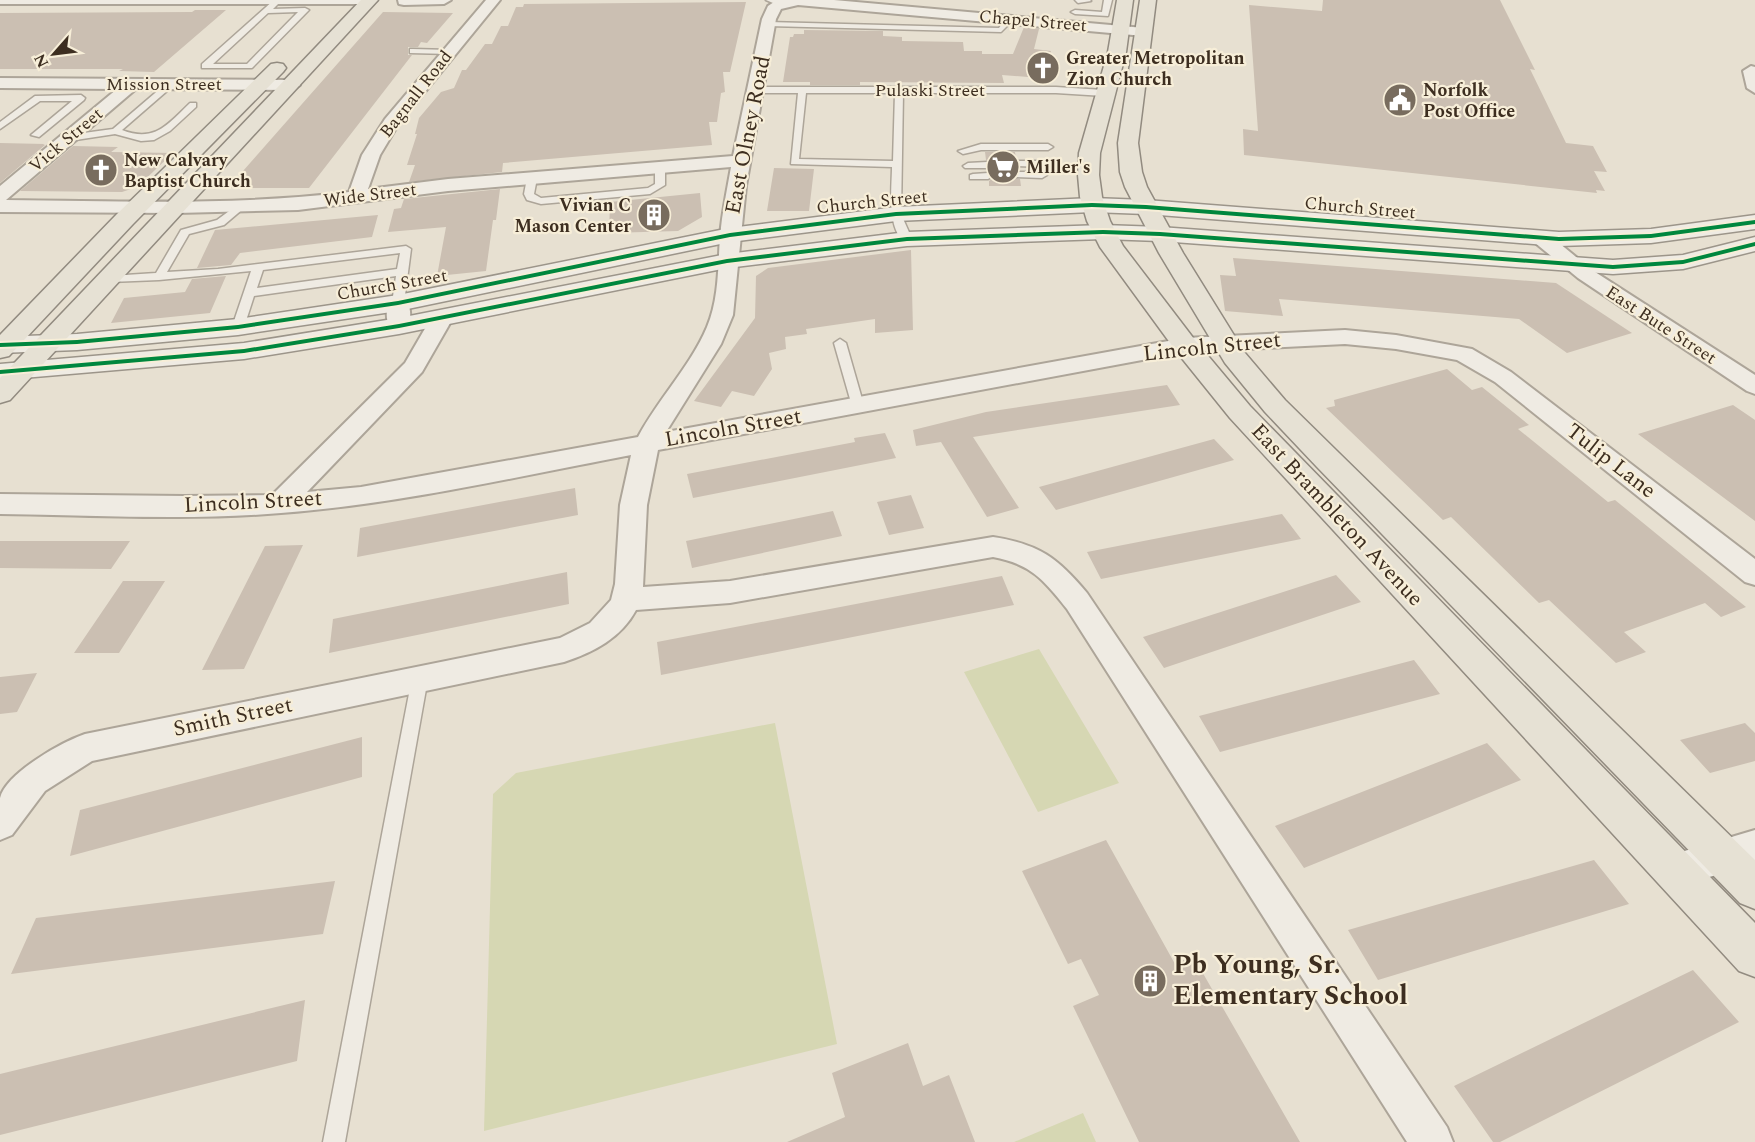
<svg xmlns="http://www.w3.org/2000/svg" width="1755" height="1142" font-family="Spectral,serif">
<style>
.green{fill:#d6d7b3}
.building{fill:#cbbfb2}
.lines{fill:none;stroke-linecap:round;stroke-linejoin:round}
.lane-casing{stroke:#ada599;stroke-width:3}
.street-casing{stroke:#ada599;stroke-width:4}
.secondary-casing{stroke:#9c958a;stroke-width:3}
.primary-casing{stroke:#928b80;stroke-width:3}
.lane{fill:#efebe3;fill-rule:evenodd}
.street{fill:#efebe3;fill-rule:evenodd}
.secondary{fill:#efebe3;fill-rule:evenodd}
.primary{fill:#e6e1d4;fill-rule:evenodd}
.cycleway-casing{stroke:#f7eed8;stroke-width:4}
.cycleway{fill:#00873e;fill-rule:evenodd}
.labels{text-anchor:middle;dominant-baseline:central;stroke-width:4.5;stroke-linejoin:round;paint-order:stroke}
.far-street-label{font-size:18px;fill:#3d2e20;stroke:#f7eed8}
.far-poi-label{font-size:18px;font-weight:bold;fill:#3d2e20;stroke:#f7eed8;text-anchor:start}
.street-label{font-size:22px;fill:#3d2e20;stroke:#f7eed8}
.near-poi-label{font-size:27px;font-weight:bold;fill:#3d2e20;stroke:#f7eed8;text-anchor:start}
</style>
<rect width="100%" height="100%" fill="#e7e0d1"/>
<path class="green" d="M1039,649L1119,783L1038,812L964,672Z
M775,723L837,1044L484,1131L493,794L516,773Z
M1083,1113L1096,1142H1014Z"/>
<path class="building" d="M1323,0H1500L1535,70L1530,69L1566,143L1593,146L1607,172L1594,171L1605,191L1596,190L1597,193L1244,155L1243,129L1258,131L1249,5L1322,11Z
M746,2L730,72H723L725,92L721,93L717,122H709L712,145L503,163L502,172L409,182L415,165H407L417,134H415L419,118L441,92L454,88L462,70H466L485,44H492L501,26H508L516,7H523L524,4Z
M195,10H226L154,72L119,71L123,69H0V13L192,12Z
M383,12L453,13L427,43L421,42L418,47H408V55H412L309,188H228Z
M1024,27L1039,29L1034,49L1051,51L1045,72L1029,70L1028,77L1002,75L1004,83L860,82V85H810V82H783L790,37H793L794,34H804V30L883,31V36L902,37V41L963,42L964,51H982V54H1013Z
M0,143L45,144L43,145H45L0,183Z
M73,146L118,147L111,152L173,153L137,187L122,192L20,191Z
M985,152H1015L1016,159L1010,164L1012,168H1018L1014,172V177L1020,179L1021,186H989V181L995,175L988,170L994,164L986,160Z
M774,168L814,169L809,211H767Z
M500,189L496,220H493L486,271L437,276L446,227L388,232L394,209L401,208L404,199Z
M700,193L702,217L678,231L609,233L610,202Z
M378,215L372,237L240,253L231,265L197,268L215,230Z
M911,250L913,330L875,333V319L806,329L807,334L785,337L786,349L769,353L772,369L754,396L732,391L721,407L694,401L755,318L756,276L768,268Z
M1233,258L1556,283L1632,333L1567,353L1519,319L1279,299L1283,316L1225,311L1220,275L1236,276Z
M226,276L210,313L111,323L124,298L185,292L192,279Z
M1447,369L1472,390L1482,387L1529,425L1518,429L1608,502L1615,500L1746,607L1721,617L1705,603L1624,632L1646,652L1616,663L1549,600L1539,603L1451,517L1443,520L1326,408L1335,406L1334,400Z
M1167,385L1180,405L973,437L1019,508L987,517L941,442L916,446L913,430L986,412Z
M1733,405L1755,420V521L1638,434Z
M885,433L896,458L693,498L687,474L855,442L854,438Z
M1214,439L1234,460L1056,510L1039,487Z
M575,488L578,515L357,557L360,528Z
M911,495L924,528L889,535L877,502Z
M833,511L842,536L692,568L686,541Z
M1282,514L1301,539L1101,579L1087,552Z
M0,541H130L111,569L0,568Z
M303,545L244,669L202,670L265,546Z
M567,572L569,604L329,653L333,619Z
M1336,575L1361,602L1164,668L1143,637Z
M1002,576L1014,605L661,675L657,642Z
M123,581H165L119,653H74Z
M1414,660L1440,694L1220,752L1199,716Z
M37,673L17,712L0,714V677Z
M1745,723L1755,733V761L1710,773L1680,740Z
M362,737V777L70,856L80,810Z
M1487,743L1521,780L1304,868L1275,826Z
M1106,840L1175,964L1193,956L1300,1142H1139L1073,1006L1099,995L1081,959L1068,964L1022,871Z
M1594,860L1629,904L1378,980L1348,930Z
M335,881L323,934L11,974L36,918Z
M1693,970L1739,1022L1500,1142H1493L1454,1086Z
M305,1000L297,1061L0,1135V1074Z
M908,1043L923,1086L949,1075L975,1142H787L845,1117L832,1073Z"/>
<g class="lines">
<defs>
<path id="lane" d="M274,0H282L273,9L305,8L309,10L252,68H202V64ZM298,12L247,64H213L268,13Z
M766,0H777L784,4L780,6Z
M1075,0H1090L1091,1L1078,3Z
M1104,0H1112L1108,16L1075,14L1071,12L1075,10L1102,12Z
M1007,17L1014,19L1001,32L768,26L764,24L768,22L999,28Z
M413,49L450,50L454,52L450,54L410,53V49Z
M168,82L175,84L122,130C155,143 168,124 190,103H196V107L170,131L154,140L141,141L115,134L69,141L64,138L69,135L113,129Z
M1056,87L1104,90L1108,93L1104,96L1056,93H903L901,214L912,239L907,242C886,234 892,185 892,167L791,164L798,93H756L752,90L756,87ZM806,93H895L893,161L799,159Z
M81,95L85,98L84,100L39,137L31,135L72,101H40L0,129V122L35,96Z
M981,144H1048L1053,147L1048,150H981L963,154L958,151Z
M1017,161H1045L1050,164L1045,167L1014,166L1012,164Z
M968,163L987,162L992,165L987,168H965L963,166Z
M660,166L665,169V185L650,194L541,204L527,200L524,194L527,178L532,175L537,178L534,194L541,198L648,188L655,184V169Z
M1019,172H1042L1047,175L1042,178L1016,177V173Z
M973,174L988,173L993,176L988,179H970V175Z
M240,203L244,204V208L224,225L189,234L167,272L218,269L406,246L411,249L404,303L398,306L392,303L396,276L254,296L244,327L238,331L232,327L251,271L159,280L110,282L104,279L110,276L156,273L181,230L217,220ZM400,253L397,269L257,288L263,270Z
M840,339L846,343L864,406L863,409H853L852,406L834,343Z
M420,671L426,673L428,678L345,1142H323L412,678L414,673Z"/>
<path id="street" d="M0,0H377L370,4H0Z
M398,0H451L444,4L404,5L399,4Z
M486,0H500L398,125L380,155L368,189L448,179L733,156L762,19L768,6L777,0H834L1144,28L1151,32L1144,36L798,5L781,9L776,19L746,186L733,315L721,344L666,432L1185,338L1345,330L1396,335L1472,349L1511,372L1755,559V585L1745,582L1495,382L1457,360L1396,349L1345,344L1185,352L658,450L647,505L643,587L730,581L993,537C1039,544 1058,558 1087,593L1447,1127L1453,1142H1407L1067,609C1044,580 1031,564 993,557L730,603L636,610C621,638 594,652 564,662L92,761L45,791L12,835L0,840C0,827 0,810 0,798C6,773 62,742 85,734L560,638L590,623L611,600L615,584L620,505L631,455C515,477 399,504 281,513C188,521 93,515 0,514V494L184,496L272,495L405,363L434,313L442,311L450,313L453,318L422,372L307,492L361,487L638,437C658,399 690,367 707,327C719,299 718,266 720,236C722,213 727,190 731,167L448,191L298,210L177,213L0,212V186L117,89L0,88V78L292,80L300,85L292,90L136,89L6,200C120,201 235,206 349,192L362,155L385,119Z
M1751,66L1755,67V93L1747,88L1743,71Z
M1541,232L1548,234L1592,270L1755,375V394L1747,391L1578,278L1534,242L1531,238L1534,234Z
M398,296L406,298C411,306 412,323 407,331L399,333L391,331C386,323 385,306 390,298Z
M1755,830V864L1674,887L1661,882L1656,870L1661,858Z"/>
<path id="secondary" d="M1092,198L1146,200L1559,232L1651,229L1755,215V229L1651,243L1559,246L1146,214L1092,212L896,221L730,242L398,311L238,335L77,350L0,353V337L77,334L238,319L398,295L730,228L896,207Z
M1103,225L1160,227L1613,260L1683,255L1755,237V251L1683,269L1613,274L1160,241L1103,239L907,246L727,268L399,334L244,359L0,380V364L244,343L399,318L727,254L907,232Z"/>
<path id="primary" d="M361,0H378L10,400L0,403V378Z
M1117,0H1133L1126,52L1100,153L1099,175L1102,197L1110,221L1123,246L1194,339L1250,406L1755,923V977L1739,971L1230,418L1176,351L1100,247L1087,221L1080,197L1078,175L1079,153L1108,52Z
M1140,0H1156L1138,143L1142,172L1147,187L1183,253L1245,353L1285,400L1339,453L1755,860V909L1740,903L1317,467L1265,412L1225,363L1159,253L1125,187L1120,172L1118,143Z
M277,63L283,64L286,68L283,72L133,224L9,356L0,358V335L117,214L271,64Z"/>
</defs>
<use href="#lane" class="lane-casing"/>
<use href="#street" class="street-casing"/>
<use href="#secondary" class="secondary-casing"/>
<use href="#primary" class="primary-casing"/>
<use href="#lane" class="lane"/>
<use href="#street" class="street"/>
<use href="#secondary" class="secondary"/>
<use href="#primary" class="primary"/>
<defs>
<path id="cycleway" d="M1092,203L1146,205L1559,237L1651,234L1755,220V224L1651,238L1559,241L1146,209L1092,207L896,216L730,237L398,305L238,329L77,344L0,347V343L77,340L238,325L398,301L730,233L896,212Z
M1103,230L1160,232L1613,265L1683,260L1755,242V246L1683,264L1613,269L1160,236L1103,234L907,241L727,263L399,328L244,353L0,374V370L244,349L399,324L727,259L907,237Z"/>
</defs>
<use href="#cycleway" class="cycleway-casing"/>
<use href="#cycleway" class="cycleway"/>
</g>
<defs>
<symbol id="church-disc" viewBox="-11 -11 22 22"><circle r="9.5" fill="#786c5e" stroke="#f7eed8"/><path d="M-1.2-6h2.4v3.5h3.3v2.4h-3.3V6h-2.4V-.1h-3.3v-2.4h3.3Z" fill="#fff"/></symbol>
<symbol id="civic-disc" viewBox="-11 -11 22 22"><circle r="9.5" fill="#786c5e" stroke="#f7eed8"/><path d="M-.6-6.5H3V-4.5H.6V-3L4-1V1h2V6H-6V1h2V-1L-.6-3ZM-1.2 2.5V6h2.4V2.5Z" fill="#fff"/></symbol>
<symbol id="supermarket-disc" viewBox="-11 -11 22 22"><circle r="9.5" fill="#786c5e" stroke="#f7eed8"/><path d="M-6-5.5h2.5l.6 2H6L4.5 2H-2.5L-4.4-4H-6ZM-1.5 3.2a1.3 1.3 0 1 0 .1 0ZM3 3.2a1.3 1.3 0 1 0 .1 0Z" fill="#fff"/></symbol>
<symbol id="building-disc" viewBox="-11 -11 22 22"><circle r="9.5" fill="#786c5e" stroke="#f7eed8"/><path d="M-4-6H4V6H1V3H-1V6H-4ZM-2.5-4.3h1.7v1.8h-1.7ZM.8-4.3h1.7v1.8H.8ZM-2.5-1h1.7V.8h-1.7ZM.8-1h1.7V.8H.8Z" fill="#fff"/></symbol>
</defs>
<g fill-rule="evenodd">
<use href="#church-disc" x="1024" y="49" width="38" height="38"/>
<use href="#civic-disc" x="1381" y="81" width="38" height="38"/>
<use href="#supermarket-disc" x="984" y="148" width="38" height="38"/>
<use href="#church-disc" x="82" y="151" width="38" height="38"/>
<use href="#building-disc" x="635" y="196" width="38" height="38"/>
<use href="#building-disc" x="1131" y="962" width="38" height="38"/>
</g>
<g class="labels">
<g class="far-street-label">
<text transform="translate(1033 21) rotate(5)">Chapel Street</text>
<text x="164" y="84">Mission Street</text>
<text x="930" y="90">Pulaski Street</text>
<text transform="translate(416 94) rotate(-52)">Bagnall Road</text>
<text transform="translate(66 140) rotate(-40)">Vick Street</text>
<text transform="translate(370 195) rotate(-7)">Wide Street</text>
<text transform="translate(872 202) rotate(-6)">Church Street</text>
<text transform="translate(1360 208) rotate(5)">Church Street</text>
<text transform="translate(392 285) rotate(-10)">Church Street</text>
<text transform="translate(1661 325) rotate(33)">East Bute Street</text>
</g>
<g class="far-poi-label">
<text x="1066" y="58">Greater Metropolitan<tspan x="1066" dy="21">Zion Church</tspan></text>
<text x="1423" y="90">Norfolk<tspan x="1423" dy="21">Post Office</tspan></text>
<text x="124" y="160">New Calvary<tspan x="124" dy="21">Baptist Church</tspan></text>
<text x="1026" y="167">Miller's</text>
<text x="631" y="205" text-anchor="end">Vivian C<tspan x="631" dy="21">Mason Center</tspan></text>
</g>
<g class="street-label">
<text transform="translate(748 135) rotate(-79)">East Olney Road</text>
<text transform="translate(1212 347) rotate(-6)">Lincoln Street</text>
<text transform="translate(733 428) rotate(-10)">Lincoln Street</text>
<text transform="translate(1611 461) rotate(38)">Tulip Lane</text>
<text transform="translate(253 502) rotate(-3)">Lincoln Street</text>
<text transform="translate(1337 515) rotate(47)">East Brambleton Avenue</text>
<text transform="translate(233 717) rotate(-12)">Smith Street</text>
</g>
<g class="near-poi-label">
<text x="1173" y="965">Pb Young, Sr.<tspan x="1173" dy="31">Elementary School</tspan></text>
</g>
</g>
<g transform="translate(54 54) rotate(242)" stroke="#f7eed8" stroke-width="4.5" paint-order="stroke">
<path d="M0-4.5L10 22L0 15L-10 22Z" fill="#3d2e20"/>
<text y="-9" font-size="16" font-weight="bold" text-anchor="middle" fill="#3d2e20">N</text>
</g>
</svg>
